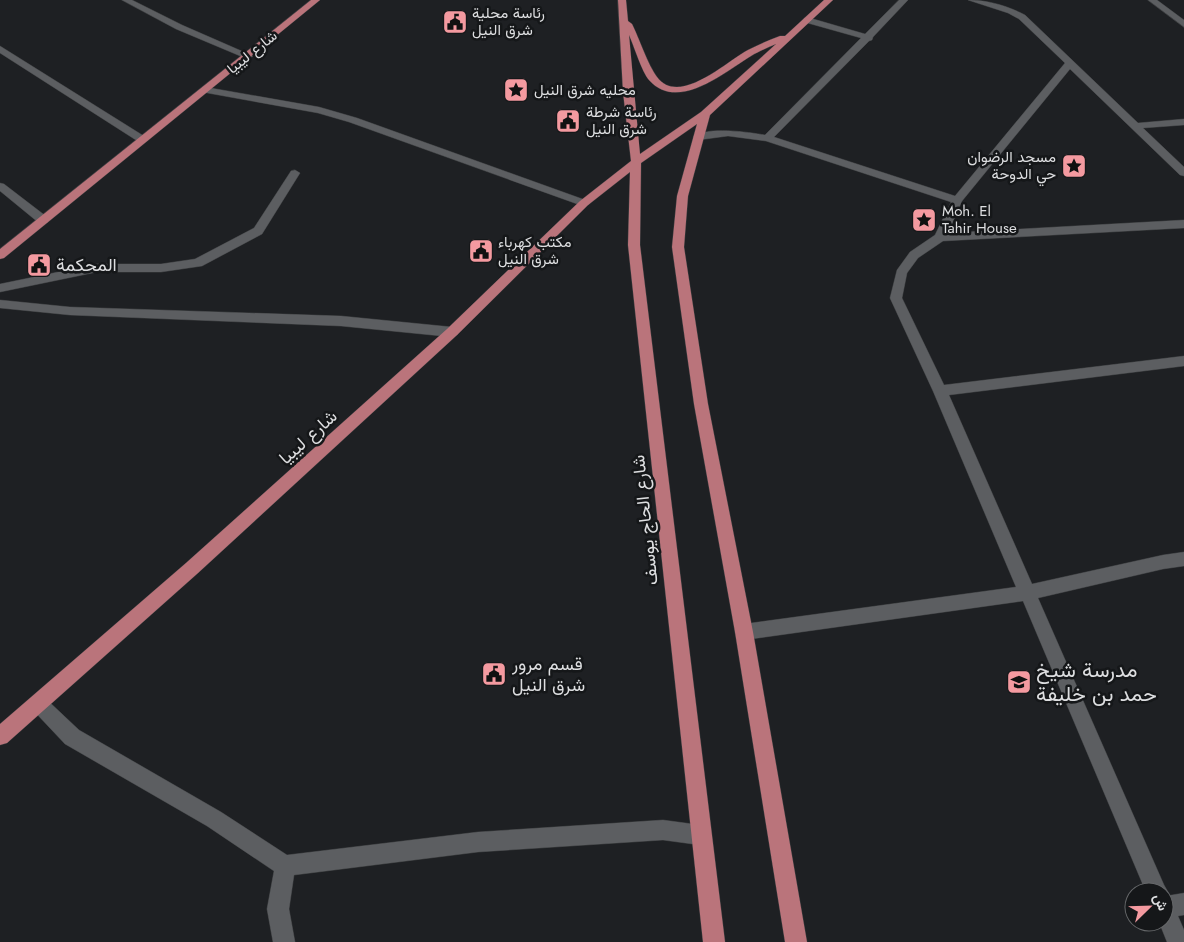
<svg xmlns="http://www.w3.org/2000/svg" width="1184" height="942" font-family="Jost,Vazirmatn,sans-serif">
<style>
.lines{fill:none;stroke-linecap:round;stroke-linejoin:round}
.minor-casing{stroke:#3b3d3f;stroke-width:1}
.major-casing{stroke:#3b3d3f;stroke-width:1}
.minor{fill:#5c5e61;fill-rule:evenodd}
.major{fill:#ba747b;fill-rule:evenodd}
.labels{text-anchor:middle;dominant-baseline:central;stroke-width:5;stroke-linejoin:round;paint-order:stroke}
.far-poi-label{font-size:15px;fill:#dddee0;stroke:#151719;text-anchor:start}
.far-street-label{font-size:15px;fill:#dddee0;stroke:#151719}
.poi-label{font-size:18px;fill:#dddee0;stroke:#151719;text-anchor:start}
.street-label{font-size:18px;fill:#dddee0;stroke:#151719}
.near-poi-label{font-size:21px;fill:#dddee0;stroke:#151719;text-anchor:start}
</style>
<rect width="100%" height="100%" fill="#1e2023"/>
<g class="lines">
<defs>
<path id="minor" d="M122,0H132L182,25L253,56L248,59L245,58L176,29Z
M899,0H908L873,37L872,40L869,41L774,137L955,196L1065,63L1019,19L1008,13L968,0C988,0 1008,6 1025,15L1138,123L1184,119V125L1143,128L1184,167V176L1180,175L1070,69L962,201L948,233L1184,220V228L943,241L918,258L907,273L902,298L944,385L1184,356V366L949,395L1032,584L1163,555L1184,552V566L1163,569L1038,598L1164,885L1168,892L1166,896L1184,893V915L1178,916L1184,930V942H1167L1159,922H1164V892H1146L1023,601L744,640L738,638L735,632L738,626L744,624L1016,587L933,391L890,298L897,270L910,252L935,235L951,202L766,141L728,136L698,140L693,137C706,126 748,132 765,135L861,38L804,22V18H810L865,34Z
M1148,0H1157L1184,20V27Z
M0,46L147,138L148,140L143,143L139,142L0,53Z
M205,87L319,107L357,118L588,201L590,203L588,205H580L349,122L318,113L202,92V88Z
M295,170L300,173L262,234L202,266L161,272H97L0,292V284L97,264H161L195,259L254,228L291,171Z
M0,183L4,184L47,217L49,220L47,223H39L0,191Z
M0,300L70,307L341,316L452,327L457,329L459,332L457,335L452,337L341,326L70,315L0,308Z
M38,694L44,697L79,730L221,812L287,855L478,832L663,820L700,825L707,828L710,835L707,842L700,845L663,840L478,852L294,875L289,909L295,942H273L267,909L274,871L207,826L65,744L32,709L29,703L32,697Z"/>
<path id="major" d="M311,0H320L4,258L0,259V249Z
M618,0H626L628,21L632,24C639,38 648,65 657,77C679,107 727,61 748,50C758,45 769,40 780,36H785L824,0H833L710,115L688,196L684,247L708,404L753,632L807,942H785L735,632L694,404L672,247L677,196L697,124L641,163L640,245L725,942H703L628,245L630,172L588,205L457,335L198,573L7,743L0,745V724L186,563L447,329L580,201L631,161L623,92ZM629,35C634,46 642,72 649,80C678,113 726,71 751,56C759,51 767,48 776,44L701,112L640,154Z"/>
</defs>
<use href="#minor" class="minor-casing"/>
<use href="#major" class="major-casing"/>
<use href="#minor" class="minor"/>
<use href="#major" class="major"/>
</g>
<defs>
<symbol id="civic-square" viewBox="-11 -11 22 22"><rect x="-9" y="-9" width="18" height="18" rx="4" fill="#f49aa0" stroke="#151719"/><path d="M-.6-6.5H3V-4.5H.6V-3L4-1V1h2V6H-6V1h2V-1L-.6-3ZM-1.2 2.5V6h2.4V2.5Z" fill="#111"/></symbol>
<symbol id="sight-square" viewBox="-11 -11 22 22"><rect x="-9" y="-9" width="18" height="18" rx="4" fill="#f49aa0" stroke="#151719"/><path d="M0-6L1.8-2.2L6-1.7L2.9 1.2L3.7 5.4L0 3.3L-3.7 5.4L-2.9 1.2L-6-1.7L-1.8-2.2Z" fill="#111"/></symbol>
<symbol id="school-square" viewBox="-11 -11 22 22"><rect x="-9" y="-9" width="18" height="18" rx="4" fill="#f49aa0" stroke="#151719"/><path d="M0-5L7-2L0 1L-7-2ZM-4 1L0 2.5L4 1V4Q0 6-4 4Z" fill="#111"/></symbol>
</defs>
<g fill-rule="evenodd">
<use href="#civic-square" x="441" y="8" width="28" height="28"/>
<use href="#sight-square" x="502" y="76" width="28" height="28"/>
<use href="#civic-square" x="554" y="107" width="28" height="28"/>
<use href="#sight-square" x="1060" y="152" width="28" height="28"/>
<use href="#sight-square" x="910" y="206" width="28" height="28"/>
<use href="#civic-square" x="467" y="237" width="28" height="28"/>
<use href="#civic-square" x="25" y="251" width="28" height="28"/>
<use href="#civic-square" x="480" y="660" width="28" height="28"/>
<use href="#school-square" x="1005" y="668" width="28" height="28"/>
</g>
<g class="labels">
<g class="far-poi-label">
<text x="472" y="13">رئاسة محلية<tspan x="472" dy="17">شرق النيل</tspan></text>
<text x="534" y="90">محليه شرق النيل</text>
<text x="586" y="112">رئاسة شرطة<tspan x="586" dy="17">شرق النيل</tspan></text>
<text x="1056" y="157" text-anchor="end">مسجد الرضوان<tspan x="1056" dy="17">حي الدوحة</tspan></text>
<text x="942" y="211">Moh. El<tspan x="942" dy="17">Tahir House</tspan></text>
<text x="498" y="242">مكتب كهرباء<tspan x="498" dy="17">شرق النيل</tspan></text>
</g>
<g class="far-street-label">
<text transform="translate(252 52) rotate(-39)">شارع ليبيا</text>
</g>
<g class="poi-label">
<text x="56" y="265">المحكمة</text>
<text x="512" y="664">قسم مرور<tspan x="512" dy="21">شرق النيل</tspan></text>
</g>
<g class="street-label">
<text transform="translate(308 437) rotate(-42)">شارع ليبيا</text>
<text transform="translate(645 520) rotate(-96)">شارع الحاج يوسف</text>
</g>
<g class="near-poi-label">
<text x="1036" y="670">مدرسة شيخ<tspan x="1036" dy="24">حمد بن خليفة</tspan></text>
</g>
</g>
<g transform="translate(1149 907) rotate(67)"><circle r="24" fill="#151719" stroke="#656769"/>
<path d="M0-4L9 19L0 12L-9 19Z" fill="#f49aa0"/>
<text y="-8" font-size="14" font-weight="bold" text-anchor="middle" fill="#dddee0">ش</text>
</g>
</svg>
